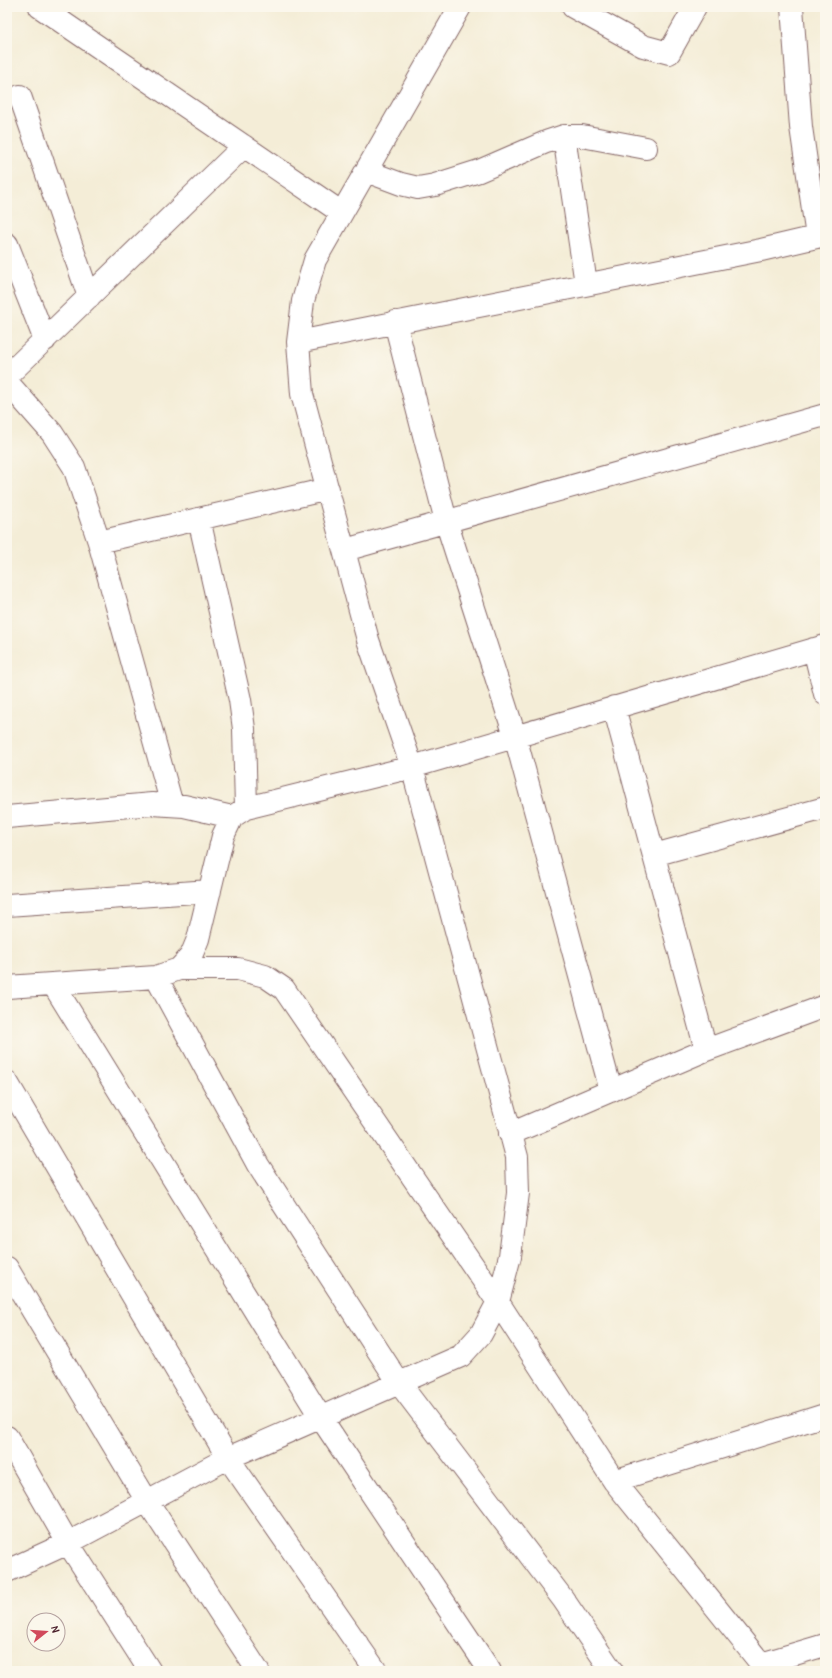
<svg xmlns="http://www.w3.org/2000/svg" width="832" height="1678" font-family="'Patrick Hand',sans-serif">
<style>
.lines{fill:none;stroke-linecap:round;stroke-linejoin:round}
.minor-casing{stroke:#866767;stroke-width:24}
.minor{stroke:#fff;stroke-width:22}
</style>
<rect width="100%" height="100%" fill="#fbf7ec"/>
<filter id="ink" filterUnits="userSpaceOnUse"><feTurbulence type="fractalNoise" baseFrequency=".025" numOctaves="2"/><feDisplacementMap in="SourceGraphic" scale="8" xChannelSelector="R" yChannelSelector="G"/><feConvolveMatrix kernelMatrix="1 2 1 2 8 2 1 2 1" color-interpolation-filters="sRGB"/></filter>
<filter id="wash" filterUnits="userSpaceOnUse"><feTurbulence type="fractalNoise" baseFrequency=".012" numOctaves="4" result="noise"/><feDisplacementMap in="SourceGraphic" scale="16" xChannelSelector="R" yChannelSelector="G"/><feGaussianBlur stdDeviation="0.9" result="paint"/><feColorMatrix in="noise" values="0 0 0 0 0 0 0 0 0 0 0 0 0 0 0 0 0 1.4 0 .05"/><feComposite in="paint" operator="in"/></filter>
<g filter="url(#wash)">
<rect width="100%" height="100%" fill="#f4edd7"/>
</g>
<g filter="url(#ink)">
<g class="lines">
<defs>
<path id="minor" d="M40,7L342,213
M573,7L643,46L669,53L695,7
M792,7L801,127L817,237
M20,96L89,297
M564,136L586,284
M366,171L401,184L418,188L435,185L479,171L546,142L564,136H582L646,148
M7,244L45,340
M395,322L446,521L515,736L611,1091
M298,342L761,250L825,235
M7,376L244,146
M7,382L52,433L74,467L99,542L172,805
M199,519L240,700L244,729L246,808
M99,542L328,489
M345,550L825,415
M814,649L825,694
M614,707L706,1050
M7,817L152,804L184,806L232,817
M654,855L825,808
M7,905L210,891
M179,969H238L265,976L284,989L498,1302L614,1481L767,1671
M156,977L258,1165L399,1383L563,1599L612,1671
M53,984L321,1418L490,1671
M7,987L156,977L179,969L191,956L198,939L223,836L232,817L246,808L412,767L825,646
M7,1082L228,1458L376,1671
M510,1134L706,1050L825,1006
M7,1268L147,1501L258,1671
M7,1437L68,1543L150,1671
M614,1481L825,1415
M7,1571L68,1543L228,1458L461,1356L481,1334L498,1302L510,1256L518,1193L517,1157L412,767L368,640L302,394L298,342L303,301L315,260L460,7
M761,1664L825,1645"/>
</defs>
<use href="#minor" class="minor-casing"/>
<use href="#minor" class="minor"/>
</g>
</g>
<rect width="832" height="1678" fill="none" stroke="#fbf7ec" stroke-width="24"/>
<g transform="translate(46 1632) rotate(73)"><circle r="19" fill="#fbf7ec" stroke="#b4a19f"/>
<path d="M0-3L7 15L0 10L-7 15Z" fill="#d1495b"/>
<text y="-6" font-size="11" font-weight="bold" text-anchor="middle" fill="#4a1f2b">N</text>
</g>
</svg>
